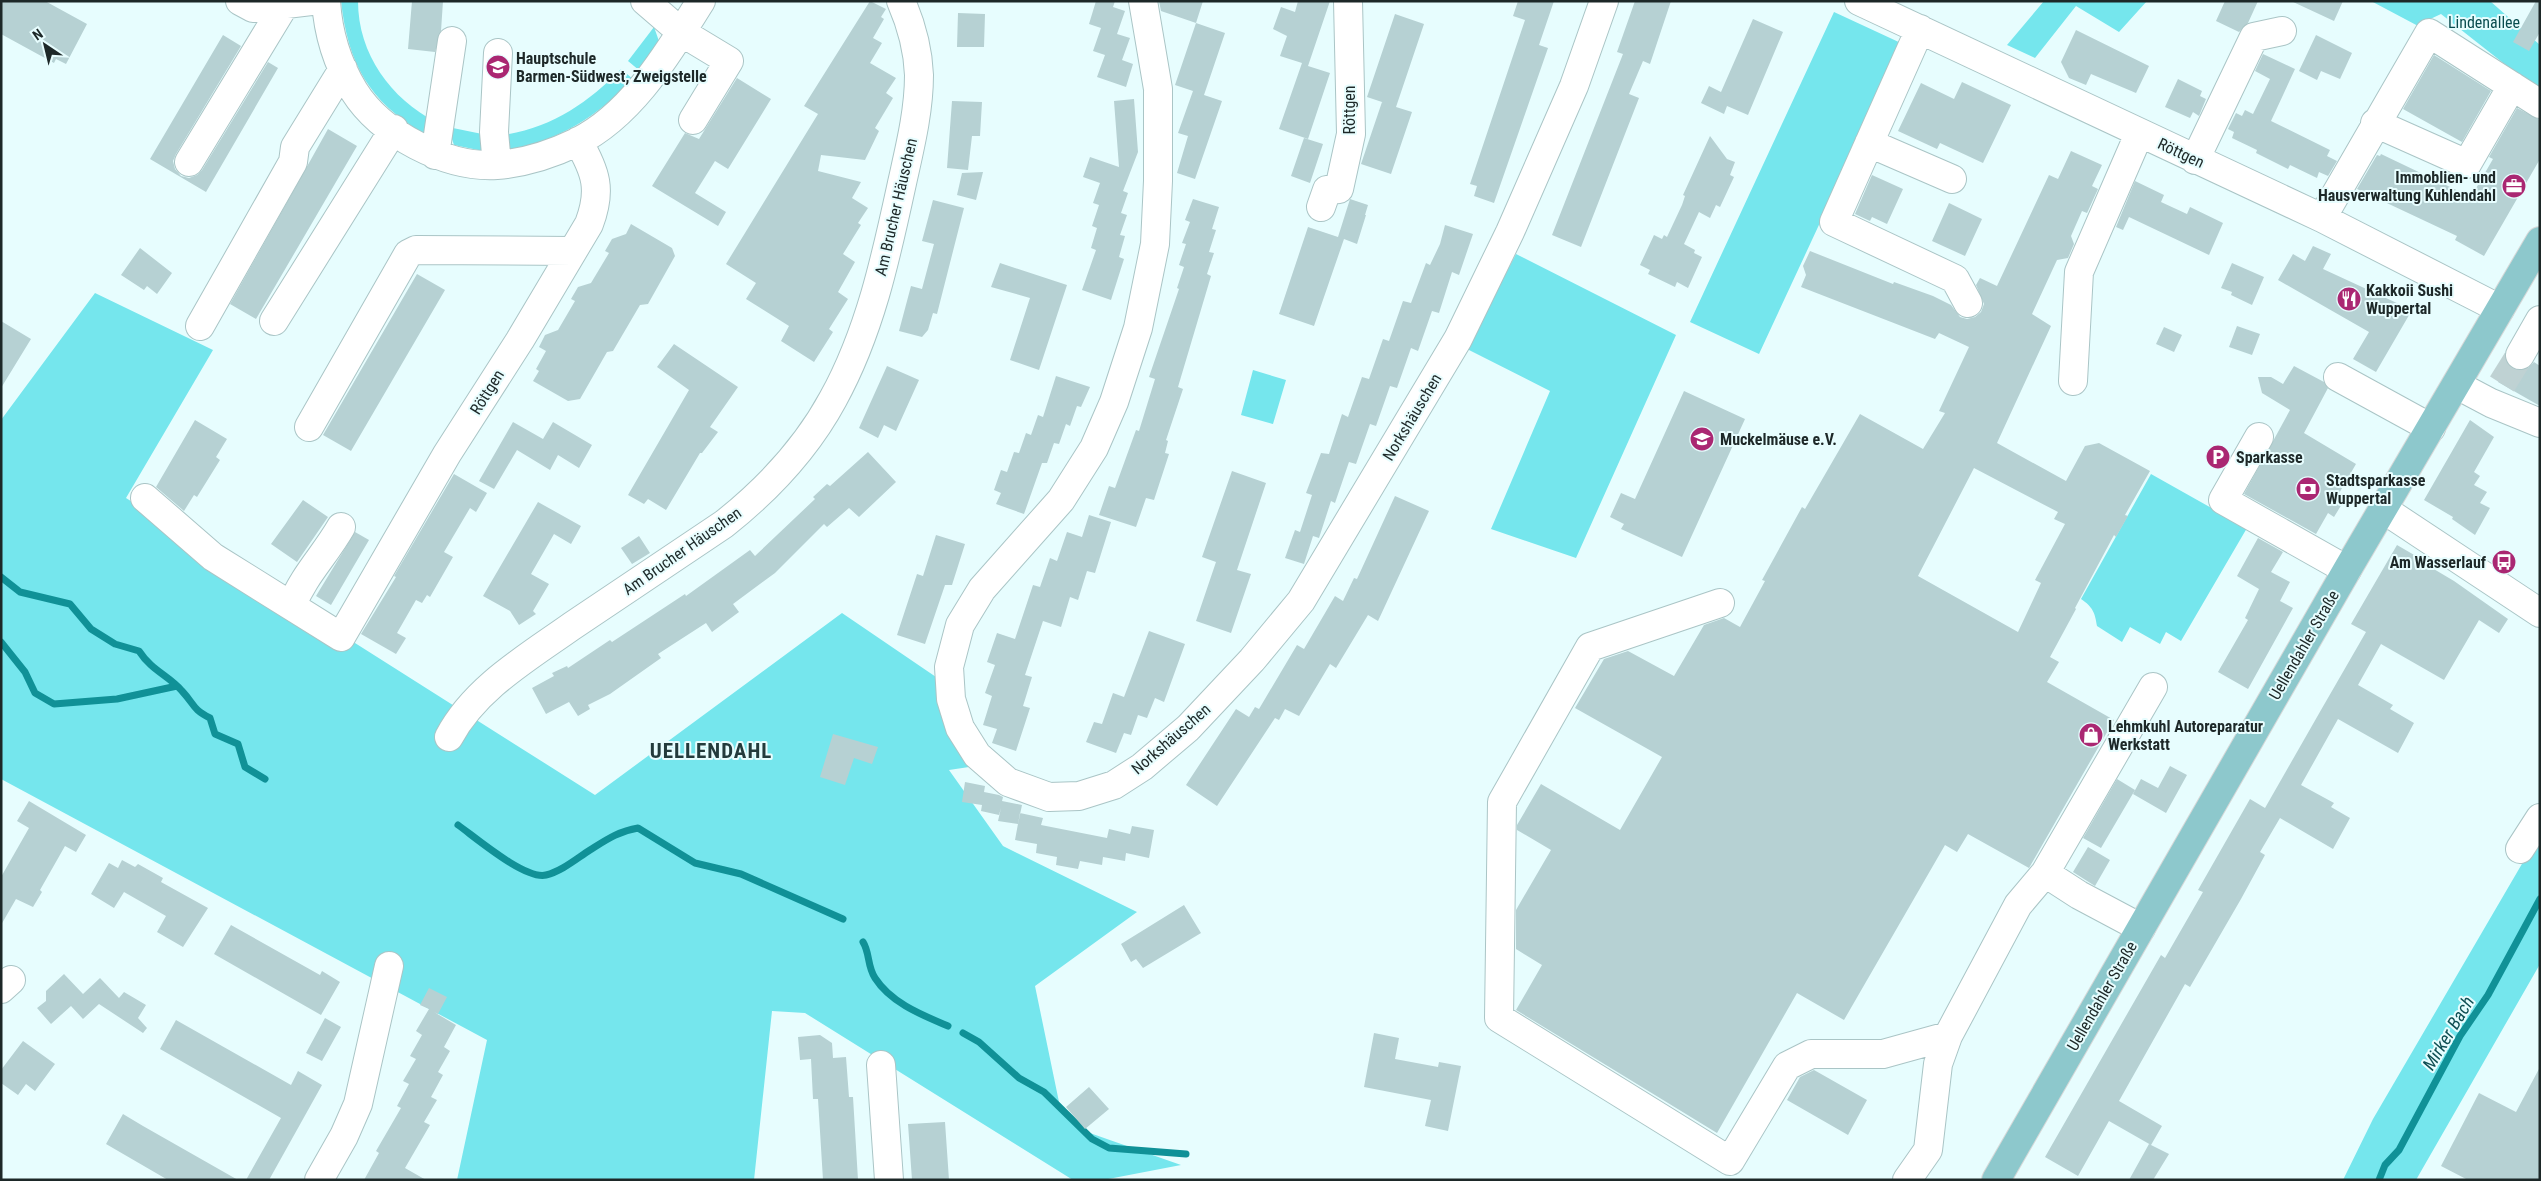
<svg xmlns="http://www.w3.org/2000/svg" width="2541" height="1181" font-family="'Roboto Condensed',sans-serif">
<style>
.green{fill:#75e6ed}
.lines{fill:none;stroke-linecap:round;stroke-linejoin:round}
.stream{stroke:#109197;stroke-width:7}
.building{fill:#b6d1d3;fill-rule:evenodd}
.minor-tunnel{stroke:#bfd2d3;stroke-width:28;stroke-dasharray:28 14;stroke-linecap:butt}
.minor-casing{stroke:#aac5c6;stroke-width:30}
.major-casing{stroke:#d6d8d8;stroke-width:30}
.minor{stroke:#fff;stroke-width:28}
.major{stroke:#8dc8cc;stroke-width:28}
.labels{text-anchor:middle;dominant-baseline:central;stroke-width:4;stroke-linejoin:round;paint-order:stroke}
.park-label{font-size:16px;fill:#094c4f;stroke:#e7fdfe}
.poi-label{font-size:16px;font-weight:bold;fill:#1d2828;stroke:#e7fdfe;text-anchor:start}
.street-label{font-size:16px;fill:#1d2828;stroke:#e7fdfe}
.water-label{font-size:18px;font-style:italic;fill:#0f4f53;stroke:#e7fdfe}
.district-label{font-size:21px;font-weight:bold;letter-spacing:1px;fill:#233b3c;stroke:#e7fdfe}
</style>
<rect width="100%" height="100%" fill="#e7fdfe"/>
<path class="green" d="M341,1H358C358,54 391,99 436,122L423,133C369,101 348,64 341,1Z
M2044,1H2147L2119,32L2076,6L2035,58L2007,45Z
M2371,1H2490L2540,45V92L2441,14L2426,21L2420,27Z
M1834,12L1903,44L1759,354L1690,322Z
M654,27L660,44L640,71L628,61Z
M621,69L633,79C598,116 557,142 507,150L503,135C551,128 588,103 621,69Z
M448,127L487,135L483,151L454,145Z
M1516,254L1676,335L1576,558L1491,529L1550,391L1467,349Z
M95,293L213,350L126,498L595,795L842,613L936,677C939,717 947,734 969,767L949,770L1003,846L1137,912L1035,986L1059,1102L1087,1132L1181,1165L1103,1180H1073L805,1013L772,1011L754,1180H457L487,1040L1,779V420Z
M1253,370L1286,380L1273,424L1241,415Z
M2151,474L2247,528L2181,641L2166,632L2160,644L2130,627L2122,642L2097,626C2095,613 2093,607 2081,599Z
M2540,833V964L2416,1180H2343L2373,1119Z"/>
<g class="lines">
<path class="stream" d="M1,577L20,592L70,604L91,629L115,644L139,651C152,671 168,675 182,691C195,705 192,709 210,718L215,734L238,744L245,767L265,779
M1,642L25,672L35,693L54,704L117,699L177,686
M458,825C475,837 525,880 546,875C562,871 576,859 590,850C606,840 619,831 638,828L695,863L741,874L843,919
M863,942C870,953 867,966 875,978C891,1003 922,1015 948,1026
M963,1033L979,1042L1019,1078L1044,1092L1092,1139L1109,1148L1186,1154
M2379,1180L2385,1165L2399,1150L2460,1036L2488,995L2540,899"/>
</g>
<path class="building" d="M1,1H45L87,24L66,64L56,59L54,63L1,34Z
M412,1H443L441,31L435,52L408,49Z
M870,1L886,9L881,17L884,19L873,38L882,43L870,63L896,78L886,93L893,98L875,128L879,131L865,160L821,155L818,171L861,182L852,198L868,208L858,223L861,225L843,254L855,262L838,292L848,299L829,329L833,332L814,362L781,341L789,326L746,299L756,283L726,264L818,114L804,106Z
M1096,1H1115L1113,7L1125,11L1117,34L1130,38L1122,60L1133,64L1126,87L1097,77L1105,55L1093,51L1101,28L1089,24Z
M1159,1H1203L1196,23L1161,11Z
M1298,1H1330L1308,66L1330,73L1308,139L1279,129L1302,63L1280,56L1287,36L1273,29L1281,7L1295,12Z
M1518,1H1554L1539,45L1548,48L1494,203L1474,196L1477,186L1470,184L1525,20L1513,16Z
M1635,1H1671L1650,64L1643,61L1629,94L1639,98L1581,247L1552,235L1623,54L1617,52Z
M2225,1H2258L2248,23L2239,32L2216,21Z
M2291,1H2343L2334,21Z
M2536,1H2540V32L2529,51L2513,42Z
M958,13L985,14L984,47H957Z
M1395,14L1424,24L1396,107L1412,112L1391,174L1361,164L1382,102L1388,104L1367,97Z
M1753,19L1783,32L1748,115L1727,106L1724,114L1701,103L1709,86L1721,92Z
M1196,23L1225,33L1204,95L1201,94L1222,101L1195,179L1177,173L1188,136L1178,133L1193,91L1175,85Z
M2076,30L2149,66L2136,93L2091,74L2086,85L2069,78L2061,62Z
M223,35L241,46L176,154L173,161L175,169L181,176L189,178L197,175L202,170L268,62L278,68L206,192L150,159Z
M2316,35L2352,53L2340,79L2321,71L2317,80L2299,71Z
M2263,54L2295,69L2271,121L2330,150L2327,156L2337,161L2328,176L2319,172L2317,178L2290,165L2288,169L2256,153L2257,150L2232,138L2234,132L2228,129L2236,113L2242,116L2245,110L2253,114L2270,79L2255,71Z
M2434,55L2491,91L2462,142L2403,109Z
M737,78L771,99L728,169L715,161L695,193L726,212L718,226L652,186L685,133L699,139Z
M2178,79L2202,91L2200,96L2206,99L2199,116L2193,112L2190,118L2165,107Z
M1962,82L2011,105L1983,163L1940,143L1937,149L1898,131L1921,83L1954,99Z
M1134,99L1138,152L1123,191L1128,193L1121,213L1127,215L1120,235L1125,236L1119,257L1124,259L1111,300L1082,290L1096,250L1091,248L1097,228L1092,226L1099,205L1093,203L1100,183L1083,177L1090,157L1119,167L1114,101Z
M952,101L982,102L980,136H972L968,170L947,168Z
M2517,108L2540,120V159L2484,256L2455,240L2457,236L2357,189L2377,155L2380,156L2381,154L2471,197L2493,159L2489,157Z
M328,129L357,146L256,319L230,304Z
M1710,136L1727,159L1735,162L1730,175L1734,177L1720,207L1716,205L1710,218L1699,212L1684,244L1695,250L1694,253L1702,257L1688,288L1677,282L1675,287L1648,274L1650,270L1640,265L1654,235L1662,239L1664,235L1667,237L1682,205L1685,196L1683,195Z
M1304,138L1323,144L1310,183L1291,176Z
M2071,151L2102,165L2092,186L2098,189L2087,213L2082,211L2071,236L2074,244L2068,258L2057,260L2032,314L2051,326L1997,443L2066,481L2085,446L2099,443L2150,471L2125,515L2128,516L2116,537L2114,535L2075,608L2076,609L2050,657L2059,662L2047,682L2114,720L2029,868L1968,834L1957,852L1945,845L1844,1020L1797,993L1717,1133L1516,1010L1542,965L1516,949V910L1551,850L1517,830V825L1541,784L1620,830L1662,757L1575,708L1604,659L1628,651L1674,676L1704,625L1724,618L1740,627L1765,581L1762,580L1802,507L1805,509L1860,414L1923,449L1945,413L1939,411L1969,347L1939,333L1935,339L1801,287L1806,275L1803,266L1810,251L1893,284L1894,282L1933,296L1951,305L1960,317L1967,319L1975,317L1981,312L1984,304L1976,285L1980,278L1997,286L2049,175L2058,179ZM1974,468L2058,512L2054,519L2065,524L2035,580L2041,583L2018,632L1918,576Z
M983,172L976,200L957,195L962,173Z
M1872,175L1903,189L1887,224L1872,217L1870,221L1855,214Z
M2135,181L2164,195L2161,202L2187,214L2190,207L2223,223L2209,255L2129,217L2123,230L2116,227Z
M1193,199L1219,207L1212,229L1216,230L1209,252L1214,253L1207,274L1211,276L1178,387L1183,389L1166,440L1168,441L1165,453L1169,454L1154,500L1146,498L1136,527L1099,515L1109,486L1115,488L1136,430L1139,431L1155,379L1149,377L1179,289L1177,288L1184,267L1179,265L1186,244L1182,243L1190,222L1185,220Z
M1350,199L1368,205L1365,215H1366L1357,244L1344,239L1314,326L1279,314L1308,227L1338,237Z
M933,200L964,208L937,314L933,313L928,330L922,337L899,331L911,286L922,289L934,244L922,241Z
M1949,203L1982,219L1965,256L1932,241Z
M631,224L672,248L675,256L648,304L640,305L613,351L607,352L580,399L568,401L533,381L539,371L536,369L546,351L539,347L545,335L558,330L575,301L571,299L578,287L591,283L609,253L605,251L612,239L626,234Z
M1445,225L1473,234L1459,275L1452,272L1439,313L1432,311L1418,351L1411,348L1397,388L1390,386L1376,426L1370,424L1356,464L1349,462L1335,503L1331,501L1319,538L1313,536L1304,564L1285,558L1295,530L1300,532L1312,495L1306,493L1321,453L1329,454L1342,414L1348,417L1362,377L1369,379L1383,339L1389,341L1403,301L1411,303L1426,263L1430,265L1440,244Z
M2313,246L2331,254L2323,269L2412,310L2376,372L2353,359L2369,332L2278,280L2293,254L2305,261Z
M140,248L172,273L157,294L147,286L144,290L121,275Z
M1000,263L1067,285L1039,370L1010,360L1030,298L991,287Z
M2232,263L2264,277L2252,305L2231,295L2232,292L2221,288Z
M417,274L445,290L351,451L323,435Z
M1,321L31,339L1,388Z
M2237,326L2260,334L2252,355L2229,347Z
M2164,327L2182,335L2174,352L2156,344Z
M674,344L738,387L710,427L718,432L702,453H700L666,510L648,499L644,504L628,495L689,390L657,367Z
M2534,362L2540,366V406L2498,382L2508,365L2521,371L2528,368Z
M887,366L919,380L896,431L884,425L878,438L859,428Z
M2294,366L2324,382L2328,388L2304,433L2356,464L2338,495L2345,499L2334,517L2328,513L2316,534L2244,494L2290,410L2262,393L2258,377H2271L2283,384Z
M1056,376L1090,387L1081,407L1077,406L1070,426L1066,424L1059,444L1054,443L1047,463H1042L1024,514L996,504L1001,493L994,490L1001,470L1007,472L1014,452L1019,453L1026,433L1031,435L1038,415L1043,417Z
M1684,391L1745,419L1682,557L1621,529L1624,524L1610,517L1621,493L1635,499Z
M195,420L227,439L216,457L220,460L197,497L194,495L184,511L156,487Z
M2470,420L2494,437L2474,472L2480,476L2474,485L2487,492L2480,503L2490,508L2475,535L2452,519L2453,517L2424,500Z
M513,422L543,439L553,422L592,445L579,468L558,455L550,470L517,450L494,489L479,481Z
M868,452L896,482L859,517L849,508L827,527L824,524L775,573L733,604L739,612L712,632L706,623L658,654L661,658L610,694L588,705L590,709L578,716L569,702L546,714L532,688L554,676L552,673L567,666L568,668L610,640L612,642L685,594L686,596L750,550L755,556L815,499L813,497L827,484L830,486Z
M1232,471L1266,483L1237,570L1251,574L1231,633L1196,621L1216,562L1202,557Z
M454,474L487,493L476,512L470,508L444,552L453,557L430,597L427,595L422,603L416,600L397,633L406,638L396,654L361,634L396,577L394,576Z
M1395,496L1429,511L1378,621L1368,615L1336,668L1330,664L1299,716L1285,709L1279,720L1275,718L1217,806L1186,785L1236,709L1249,717L1255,707L1259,709L1297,645L1304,649L1335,596L1343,601L1354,578L1357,579Z
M303,500L328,517L297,562L271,544Z
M538,502L581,526L571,544L554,534L531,574L549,584L533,611L536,614L519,625L510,611L483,596Z
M1089,515L1111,522L1095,573L1087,571L1078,600L1070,597L1061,627L1043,621L1025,675L1032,677L1023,706L1030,708L1016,751L992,743L997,729L983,725L992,696L985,693L995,665L987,662L997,633L1015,639L1033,585L1040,587L1050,558L1057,561L1067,532L1082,537Z
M355,532L369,540L331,605L316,596Z
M936,535L965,544L952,585H945L925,644L897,635L917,574L923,576Z
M639,536L650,553L632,564L621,548Z
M2258,538L2283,552L2271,572L2290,582L2280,601L2293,608L2248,689L2218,672L2248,620L2245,618L2259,589L2237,576Z
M2397,545L2428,563L2427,565L2454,581L2508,619L2499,633L2479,620L2444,680L2381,644L2358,685L2393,705L2390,709L2414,723L2398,753L2338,719L2301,785L2334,803L2331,807L2350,818L2333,849L2280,818L2260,852L2265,855L2241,899L2190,987L2185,984L2119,1101L2162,1126L2151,1145L2109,1121L2078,1176L2045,1157L2161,955L2165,958L2203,892L2198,890L2250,799L2265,808L2321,710L2366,632L2351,624Z
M1149,631L1185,644L1164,702L1155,698L1147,718L1138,715L1131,735L1124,733L1116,753L1086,742L1094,722L1102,724L1113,693L1124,697Z
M833,734L878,747L872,764L854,758L845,785L820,777Z
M2170,766L2187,775L2166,813L2133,794L2141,779L2158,788Z
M2117,779L2135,790L2101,848L2083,838Z
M965,782L985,786L984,792L999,795L1003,797L1002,801L1022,805L1018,824L998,821L1001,808L999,815L981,811L982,805L962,802Z
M29,801L86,835L76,852L65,846L40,890L42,892L33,907L16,899L1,925V877L29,828L17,821Z
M1020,813L1043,818L1041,825L1107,838L1109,829L1130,834L1132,826L1154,830L1149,858L1126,853L1125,861L1103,857L1102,865L1080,861L1078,869L1056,865L1057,857L1036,853L1037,844L1015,840Z
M2088,847L2110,860L2095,886L2073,872Z
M122,860L135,867L138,864L163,878L161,882L208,908L183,947L157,932L166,916L124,892L114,908L91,894L109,863L118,868Z
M1184,905L1201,933L1143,968L1136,959L1131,962L1121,944Z
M231,925L320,975L322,971L340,982L321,1015L214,954Z
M64,974L83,994L100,978L119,998L124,992L146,1005L138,1018L147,1028L143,1033L99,1004L83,1019L71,1006L51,1024L37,1008L46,1001V991Z
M429,988L447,997L438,1014L434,1012L456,1025L444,1047L450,1051L438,1072L443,1075L431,1097L437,1100L424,1122L430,1125L405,1168L426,1180H364L379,1153L376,1151L401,1108L397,1106L409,1084L403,1081L416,1059L410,1056L422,1035L416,1031L429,1009L420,1005Z
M325,1018L341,1027L322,1061L306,1053Z
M176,1020L291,1085L298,1071L322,1085L269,1180H246L281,1118L160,1049Z
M1374,1033L1399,1038L1395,1059L1438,1067L1439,1062L1461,1066L1448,1131L1425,1126L1431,1100L1364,1087Z
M820,1035L832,1043L833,1058L846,1057L849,1097H853L858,1180H823L818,1099H813L811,1059L800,1060L798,1037Z
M23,1041L55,1064L35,1091L26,1084L18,1095L1,1083V1070Z
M2540,1067V1180H2468L2441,1166L2479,1093L2516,1112Z
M1814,1070L1867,1100L1848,1135L1787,1100L1800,1077Z
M1089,1087L1109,1109L1085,1129L1066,1107Z
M123,1114L143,1126L238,1180H168L106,1144Z
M945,1122L949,1180H912L908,1124Z
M2149,1144L2169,1154L2153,1180H2129Z"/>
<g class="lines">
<path class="minor-tunnel" d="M2502,384L2520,355"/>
<defs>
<path id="minor" d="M240,1L253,8L311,1
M326,1C328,33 337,63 354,91C381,134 446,168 497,165C524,163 552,154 577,142C633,114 668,53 701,1
M645,1L681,32L729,61L693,120
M1143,1L1158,89V181L1155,244L1138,328L1114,402L1094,448L1061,500L982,589L960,625L949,667L951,699L960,728L977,755L1008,782L1049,797L1079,796L1114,785L1142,767L1188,728L1252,660L1301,601L1458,339L1510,232L1574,86L1604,1
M1859,1L2322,218L2500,309
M1920,29L1834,222L1955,279L1968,303
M2375,123L2467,164L2512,86
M1869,143L1952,179
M435,155L452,41
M2195,160L2254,37L2282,31
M189,162L285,4
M497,165L494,132L498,53
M1321,207L1327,190L1339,189L1351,134L1348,1
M2322,218L2429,33L2540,104
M274,321L394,129
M200,326L293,162L295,147L343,69
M2520,355L2540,320
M2338,377L2431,428
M2073,381L2079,272L2139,134
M2457,385L2491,403L2540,423
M309,427L408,254L416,250L573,251
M2259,437L2223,500L2347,570
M145,498L213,557L341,637L447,454L520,340L589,224C602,190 596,172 578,141
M2383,509L2540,613
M1720,603L1590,647L1502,802L1499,1018L1730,1161L1787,1066L1811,1054H1883L1948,1036
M292,605C304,575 325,555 341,527
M449,737C475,688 527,658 572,626C623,592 674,558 724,524C768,489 806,449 833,399C870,332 886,257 902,183C910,147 919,111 919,75C918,49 911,24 901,1
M2520,849L2540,818
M2045,873L2079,895L2141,928
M1,989L11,980
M881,1065L889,1180
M319,1180L344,1136L358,1104L389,966
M1907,1180L1928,1150L1938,1064L1948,1036L2018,905L2045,873L2153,687"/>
<path id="major" d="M1996,1180L2347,570L2540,241"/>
</defs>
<use href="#minor" class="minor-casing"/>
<use href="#major" class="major-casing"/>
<use href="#minor" class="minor"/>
<use href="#major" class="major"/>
</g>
<defs>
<symbol id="school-disc" viewBox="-11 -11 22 22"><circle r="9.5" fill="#aa2772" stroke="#e7fdfe"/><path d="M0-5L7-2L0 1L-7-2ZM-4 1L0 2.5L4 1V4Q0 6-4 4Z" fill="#fff"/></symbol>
<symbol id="office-disc" viewBox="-11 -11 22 22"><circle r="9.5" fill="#aa2772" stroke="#e7fdfe"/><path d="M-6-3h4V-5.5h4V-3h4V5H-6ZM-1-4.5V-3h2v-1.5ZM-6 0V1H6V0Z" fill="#fff"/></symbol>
<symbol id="restaurant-disc" viewBox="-11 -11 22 22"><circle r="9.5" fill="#aa2772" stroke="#e7fdfe"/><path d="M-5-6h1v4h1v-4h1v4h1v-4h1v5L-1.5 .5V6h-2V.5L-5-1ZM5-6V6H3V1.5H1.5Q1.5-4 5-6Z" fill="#fff"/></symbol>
<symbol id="parking-disc" viewBox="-11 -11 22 22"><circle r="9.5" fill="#aa2772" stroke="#e7fdfe"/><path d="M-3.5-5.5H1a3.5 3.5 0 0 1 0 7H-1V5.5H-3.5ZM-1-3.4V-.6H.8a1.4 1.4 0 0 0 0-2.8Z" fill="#fff"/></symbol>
<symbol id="bank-disc" viewBox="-11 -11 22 22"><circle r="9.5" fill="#aa2772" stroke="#e7fdfe"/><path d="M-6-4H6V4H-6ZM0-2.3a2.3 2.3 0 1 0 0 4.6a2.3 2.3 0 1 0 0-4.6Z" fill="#fff"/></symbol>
<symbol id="bus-disc" viewBox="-11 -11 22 22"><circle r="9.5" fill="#aa2772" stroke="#e7fdfe"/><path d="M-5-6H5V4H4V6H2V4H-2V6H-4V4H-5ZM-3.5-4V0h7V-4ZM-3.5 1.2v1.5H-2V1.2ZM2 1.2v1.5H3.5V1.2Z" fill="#fff"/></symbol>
<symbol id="shop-disc" viewBox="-11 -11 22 22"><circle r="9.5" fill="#aa2772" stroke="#e7fdfe"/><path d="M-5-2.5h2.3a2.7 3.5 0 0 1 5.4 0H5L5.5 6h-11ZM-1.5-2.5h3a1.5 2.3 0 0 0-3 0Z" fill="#fff"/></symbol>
</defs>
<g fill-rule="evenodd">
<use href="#school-disc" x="484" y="53" width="28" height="28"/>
<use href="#office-disc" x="2500" y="172" width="28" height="28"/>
<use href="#restaurant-disc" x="2335" y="285" width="28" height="28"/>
<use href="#school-disc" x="1688" y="425" width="28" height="28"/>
<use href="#parking-disc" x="2204" y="443" width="28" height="28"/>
<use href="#bank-disc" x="2294" y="475" width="28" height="28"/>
<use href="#bus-disc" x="2490" y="548" width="28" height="28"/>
<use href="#shop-disc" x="2077" y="721" width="28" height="28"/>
</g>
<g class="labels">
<g class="park-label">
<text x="2484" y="22">Lindenallee</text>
</g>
<g class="poi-label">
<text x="516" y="58">Hauptschule<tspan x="516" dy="18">Barmen-Südwest, Zweigstelle</tspan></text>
<text x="2496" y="177" text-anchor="end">Immoblien- und<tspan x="2496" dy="18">Hausverwaltung Kuhlendahl</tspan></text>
<text x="2366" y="290">Kakkoii Sushi<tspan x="2366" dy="18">Wuppertal</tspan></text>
<text x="1720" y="439">Muckelmäuse e.V.</text>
<text x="2236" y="457">Sparkasse</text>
<text x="2326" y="480">Stadtsparkasse<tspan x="2326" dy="18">Wuppertal</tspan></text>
<text x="2486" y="562" text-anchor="end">Am Wasserlauf</text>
<text x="2108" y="726">Lehmkuhl Autoreparatur<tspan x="2108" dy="18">Werkstatt</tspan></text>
</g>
<g class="street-label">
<text transform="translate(1349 110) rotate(-90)">Röttgen</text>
<text transform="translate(2181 153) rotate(25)">Röttgen</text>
<text transform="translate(896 207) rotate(-77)">Am Brucher Häuschen</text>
<text transform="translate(487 392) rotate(-58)">Röttgen</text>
<text transform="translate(1412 417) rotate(-59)">Norkshäuschen</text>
<text transform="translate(682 551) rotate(-35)">Am Brucher Häuschen</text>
<text transform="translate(2304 645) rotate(-60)">Uellendahler Straße</text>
<text transform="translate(1171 739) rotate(-41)">Norkshäuschen</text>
<text transform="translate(2102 996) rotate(-60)">Uellendahler Straße</text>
</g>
<g class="water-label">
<text transform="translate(2448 1033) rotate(-59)">Mirker Bach</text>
</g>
<g class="district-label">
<text x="711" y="751">UELLENDAHL</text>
</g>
</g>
<rect width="2541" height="1181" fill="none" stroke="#1d2828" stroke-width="5"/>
<g transform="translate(45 45) rotate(325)" stroke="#e7fdfe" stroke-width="4" paint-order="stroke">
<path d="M0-4L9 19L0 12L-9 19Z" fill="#1d2828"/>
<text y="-8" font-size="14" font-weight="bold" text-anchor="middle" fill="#1d2828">N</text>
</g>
</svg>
